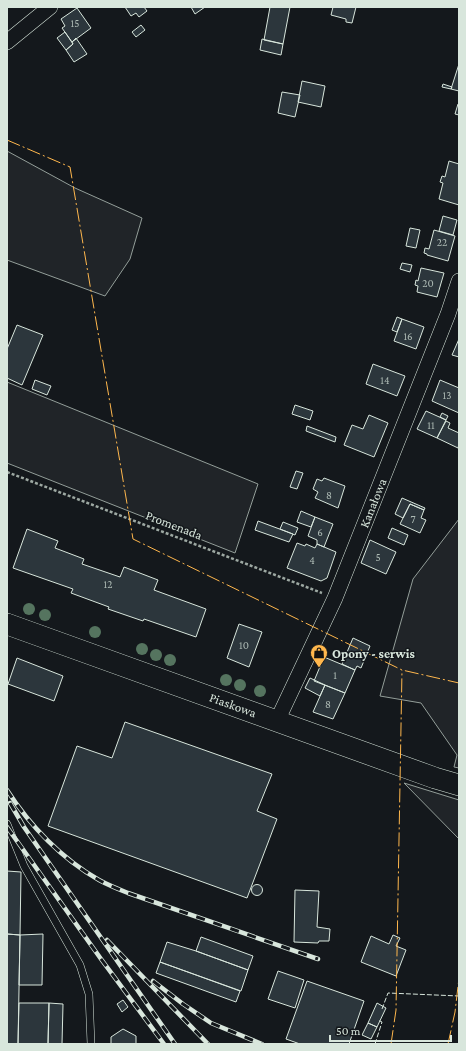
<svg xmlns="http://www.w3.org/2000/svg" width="466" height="1051" font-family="'Crimson Pro',serif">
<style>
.green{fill:#202428;stroke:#939e99}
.building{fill:#2c363c;stroke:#d8e6dc}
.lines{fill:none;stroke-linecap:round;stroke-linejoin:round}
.service-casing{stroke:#d8e6dc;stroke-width:8}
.minor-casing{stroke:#d8e6dc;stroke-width:16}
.secondary-casing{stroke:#d8e6dc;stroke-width:22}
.path{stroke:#9da8a2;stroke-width:2.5;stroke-dasharray:3 2;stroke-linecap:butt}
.service{stroke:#14181c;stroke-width:7}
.minor{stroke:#14181c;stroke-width:15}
.secondary{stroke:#14181c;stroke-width:21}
.rail-casing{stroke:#d8e6dc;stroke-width:4.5}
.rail{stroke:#14181c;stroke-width:3;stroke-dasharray:9;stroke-linecap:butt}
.fence{stroke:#d8e6dc;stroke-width:1;stroke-dasharray:5 2;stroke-linecap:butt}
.power{stroke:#ffb74d;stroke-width:1;stroke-dasharray:14 3 2 3;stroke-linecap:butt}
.tree{fill:#55745f}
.labels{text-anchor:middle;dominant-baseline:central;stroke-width:3;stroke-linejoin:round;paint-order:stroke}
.number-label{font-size:11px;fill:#adbab4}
.street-label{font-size:13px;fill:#d8e6dc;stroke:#14181c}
.poi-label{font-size:13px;font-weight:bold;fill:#d8e6dc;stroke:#14181c;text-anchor:start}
</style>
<rect width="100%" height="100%" fill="#14181c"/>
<path class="green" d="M7,151L75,188L142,218L130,259L105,296L7,260Z
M7,382L258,484L235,553L7,463Z
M459,519V768L454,767L457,755L421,703L380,696L413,579Z
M404,783L459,800V839Z"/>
<path class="building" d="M125,7H144L147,11L139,17L136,13L131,16Z
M191,7H205L195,14Z
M270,7H290L283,44L264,40Z
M333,7H356L352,23L346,22V19L331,15Z
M77,8L91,28L72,42L62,28L65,26L61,19Z
M141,25L145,30L136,37L132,32Z
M65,32L73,44L66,50L57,38Z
M76,38L87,54L74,62L66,50L73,44L72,42Z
M262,39L283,44L281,55L260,50Z
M459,64V91L451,89Z
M302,81L325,86L321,107L298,102Z
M443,84L452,87L451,89L442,87Z
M282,92L300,95L295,117L278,113Z
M458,104H459V115L455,114Z
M449,161L459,164V205L439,199L443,183L440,182L442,176L445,177Z
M443,216L457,220L453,235L439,231Z
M410,228L420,230L416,248L406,246Z
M434,230L455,236L448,261L427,255V254L424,253L425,248L429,249Z
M402,263L412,265L410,272L400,269Z
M421,268L444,273L437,297L417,292L418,286L415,285L416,280L418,281Z
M397,317L402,319L397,332L392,330Z
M402,319L424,327L416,349L394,341Z
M17,325L43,335L22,385L7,378V349Z
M459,339V357L452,355Z
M373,364L405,376L397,396L366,384Z
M35,380L51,386L47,395L32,389Z
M440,380L459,388V413L432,401Z
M295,405L313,411L310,420L292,414Z
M426,411L446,420L437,438L417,429Z
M442,413L448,416L446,420L440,417Z
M369,415L388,423L374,457L344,445L352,425L363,429Z
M446,421L450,423L448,428L459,433V444L458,448L437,438Z
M307,426L336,437L335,442L306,431Z
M296,471L303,473L297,489L290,487Z
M324,478L345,486L338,508L315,498L318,492L313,489L317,479L322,481Z
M402,498L425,508L424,510L410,504L403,518L395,514Z
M410,504L424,510L421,518L426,520L420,533L400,524Z
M301,511L315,517L311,527L297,522Z
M315,517L333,524L324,547L317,544V540L308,536Z
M258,521L293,534L289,542L255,530Z
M283,522L298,528L295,535L280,529Z
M392,528L408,535L404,545L388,538Z
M27,529L58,541L55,548L84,559L82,564L120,577L124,567L158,580L154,590L206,609L196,637L144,619L143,621L108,609L109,607L71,593L73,589L13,568Z
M370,540L396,552L386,574L361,563Z
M297,543L305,546L306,544L315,548L317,544L336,552L327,578L321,581L287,568Z
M239,624L262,632L249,667L227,658Z
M353,638L370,646L361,668L357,666L355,670L342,664Z
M324,657L355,670L345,693L314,681Z
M17,658L63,676L54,701L8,684Z
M310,678L325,685L320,696L305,688Z
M325,685L345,693L333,719L313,712Z
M125,722L272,774L257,811L277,819L247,898L48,826L77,746L112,758Z
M7,871L21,872L20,935L7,934Z
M251.5 890a5.5 5.5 0 1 1 11 0a5.5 5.5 0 1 1-11 0Z
M295,890L319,891L317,927L330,929L329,941H319L318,943L294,942Z
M7,934L20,935L18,1044H7Z
M43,934L42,985H19L20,935Z
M393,935L400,938L396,946L406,950L396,976L361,962L371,936L389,944Z
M201,937L253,956L248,970L196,951Z
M167,942L196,951L248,970L241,991L160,962Z
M160,962L240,991L236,1002L156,973Z
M278,971L304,980L295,1008L268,999Z
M307,981L364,1001L349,1044H300L286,1039Z
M123,1000L128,1007L122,1012L117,1004Z
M19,1003H49L48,1044H18Z
M49,1003L63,1004L62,1044H48Z
M377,1003L386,1008L377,1027L368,1023Z
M368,1023L377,1027L371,1039L362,1035Z
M123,1029L136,1036V1044H111V1037Z"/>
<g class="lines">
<defs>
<path id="service" d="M7,824L24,866L80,965L89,994L91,1044"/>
<path id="minor" d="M7,42L50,7
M277,721L335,598L448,314L459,281"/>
<path id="secondary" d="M7,624L435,778L459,785"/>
</defs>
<use href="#service" class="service-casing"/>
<use href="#minor" class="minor-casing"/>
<use href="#secondary" class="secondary-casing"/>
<path class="path" d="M7,472L322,593"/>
<use href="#service" class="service"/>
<use href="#minor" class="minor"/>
<use href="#secondary" class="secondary"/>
<defs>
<path id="rail" d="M7,790C30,826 62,859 99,880C108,885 118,889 128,893L318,959
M10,803L24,827L175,1044
M7,827L101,959L164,1044
M107,940L208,1044
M153,981L183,1004L211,1023L262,1044"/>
</defs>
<use href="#rail" class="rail-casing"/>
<use href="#rail" class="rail"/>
<path class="fence" d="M382,1009L388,993L459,996
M375,1044L382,1022L378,1020"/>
<path class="power" d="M7,140L70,167L133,539L402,670L459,683
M391,1044L396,1010L402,670
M448,1044L455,1012L459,978"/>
</g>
<g class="tree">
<circle cx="29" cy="609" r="6"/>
<circle cx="45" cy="615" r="6"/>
<circle cx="95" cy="632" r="6"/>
<circle cx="142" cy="649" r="6"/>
<circle cx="156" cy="655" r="6"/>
<circle cx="170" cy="660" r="6"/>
<circle cx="226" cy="680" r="6"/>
<circle cx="240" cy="685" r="6"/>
<circle cx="260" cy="691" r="6"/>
</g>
<defs>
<symbol id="shop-pin" viewBox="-11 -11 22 30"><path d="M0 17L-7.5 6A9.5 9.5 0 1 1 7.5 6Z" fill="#ffb74d" stroke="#14181c"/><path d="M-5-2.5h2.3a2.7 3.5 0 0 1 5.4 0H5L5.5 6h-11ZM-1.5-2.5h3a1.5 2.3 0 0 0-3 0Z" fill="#111"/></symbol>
</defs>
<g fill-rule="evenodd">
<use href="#shop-pin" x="309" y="643" width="20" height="27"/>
</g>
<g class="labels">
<g class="number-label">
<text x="75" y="23">15</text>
<text x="442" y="242">22</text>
<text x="428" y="283">20</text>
<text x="408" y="336">16</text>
<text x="385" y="380">14</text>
<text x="447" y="395">13</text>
<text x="431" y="425">11</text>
<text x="329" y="495">8</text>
<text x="413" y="519">7</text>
<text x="320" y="532">6</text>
<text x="378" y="557">5</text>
<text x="312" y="560">4</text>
<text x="108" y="584">12</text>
<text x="244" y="645">10</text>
<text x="335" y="675">1</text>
<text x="328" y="704">8</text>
</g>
<g class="street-label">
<text transform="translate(373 503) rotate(-68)">Kanałowa</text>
<text transform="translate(174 525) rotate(21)">Promenada</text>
<text transform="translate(233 705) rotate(20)">Piaskowa</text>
</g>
<g class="poi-label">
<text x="332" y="653">Opony - serwis</text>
</g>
</g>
<rect width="466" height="1051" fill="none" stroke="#d8e6dc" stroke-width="16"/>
<path d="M330 1035v6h121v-6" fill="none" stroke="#d8e6dc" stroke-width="2"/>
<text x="336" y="1035" font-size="12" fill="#d8e6dc" stroke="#14181c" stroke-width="3" paint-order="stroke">50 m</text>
</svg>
